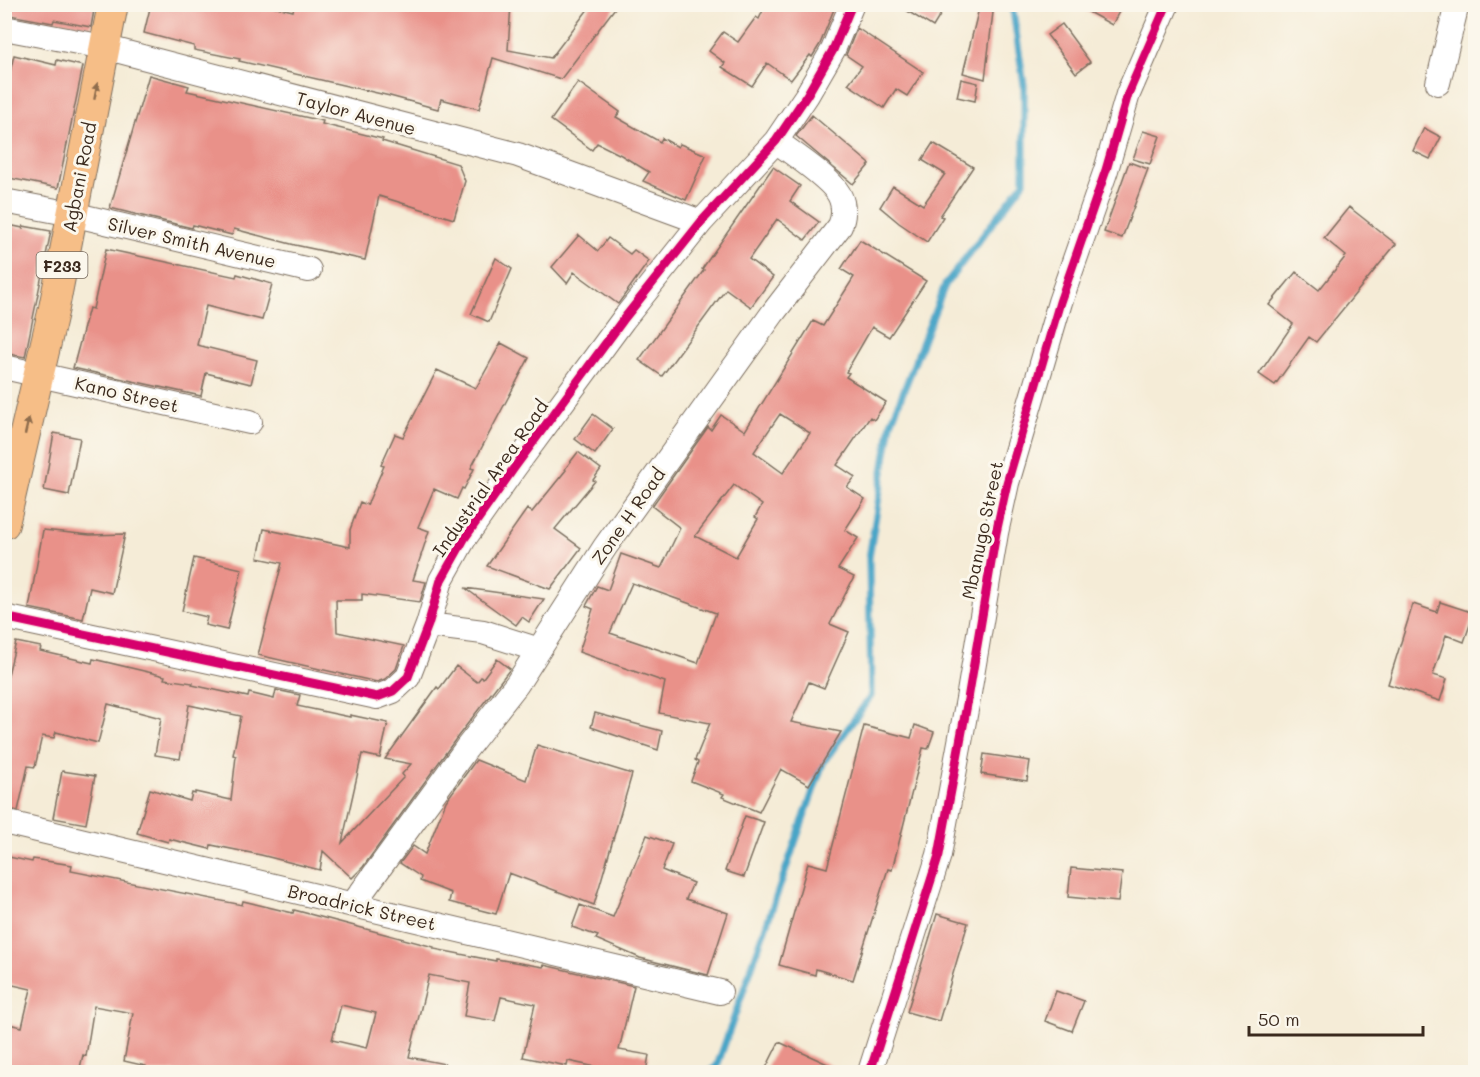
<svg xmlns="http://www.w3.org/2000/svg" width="1480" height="1077" font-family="Mali,sans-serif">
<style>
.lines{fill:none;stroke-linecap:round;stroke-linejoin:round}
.stream{stroke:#49a5c7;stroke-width:7}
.building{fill:#e99189;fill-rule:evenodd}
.minor-casing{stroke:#7c6e5f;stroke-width:26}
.major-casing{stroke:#7c6e5f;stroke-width:32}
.minor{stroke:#fff;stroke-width:24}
.major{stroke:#f6be87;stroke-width:30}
.cycleway-casing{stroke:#fbf7ec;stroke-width:13}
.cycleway{stroke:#d6006c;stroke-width:9}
.oneway{fill:#8f6d4d}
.labels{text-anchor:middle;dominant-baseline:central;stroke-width:6;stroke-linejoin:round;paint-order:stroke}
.shield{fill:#fbf7ec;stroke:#75685c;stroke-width:1.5}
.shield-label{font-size:16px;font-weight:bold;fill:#3b2a1e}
.street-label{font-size:18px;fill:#3b2a1e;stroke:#fbf7ec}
</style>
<rect width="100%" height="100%" fill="#fbf7ec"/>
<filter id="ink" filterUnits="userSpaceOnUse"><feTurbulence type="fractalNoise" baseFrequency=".0167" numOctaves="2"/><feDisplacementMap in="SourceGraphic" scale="12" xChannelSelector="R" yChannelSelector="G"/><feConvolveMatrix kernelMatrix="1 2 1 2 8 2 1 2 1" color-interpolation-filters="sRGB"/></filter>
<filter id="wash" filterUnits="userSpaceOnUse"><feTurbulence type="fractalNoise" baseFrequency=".008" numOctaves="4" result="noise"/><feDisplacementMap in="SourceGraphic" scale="24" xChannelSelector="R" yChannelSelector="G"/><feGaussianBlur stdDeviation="1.35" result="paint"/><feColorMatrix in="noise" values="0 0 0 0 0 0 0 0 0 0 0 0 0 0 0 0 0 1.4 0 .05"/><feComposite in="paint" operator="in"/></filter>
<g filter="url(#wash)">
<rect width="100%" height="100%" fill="#f5ecd7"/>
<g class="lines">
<path class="stream" d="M709,1072L717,1066L823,763L871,696L869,558L891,423L945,285L1024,182V85L1012,4"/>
</g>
<g id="blocks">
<path class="building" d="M4,4H95L91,27L54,20L53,23L4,14Z
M151,4H264L293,11L295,4H333L366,9L367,4H511L508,50L551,58L592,4H618L561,79L493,58L479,109L441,99L438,109L390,96L239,61L240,59L194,50V46L144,33Z
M766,4H836L820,44L812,57L810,55L791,80L767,63L752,86L722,67L725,63L709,51L723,32L738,42L756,17L759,19Z
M896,4H947L933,27Z
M980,4H994L985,79L963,73Z
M1074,4H1123L1112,25Z
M1062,24L1090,62L1076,73L1047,35Z
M857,28L923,72L907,96L896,89L884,108L848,84L862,66L846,55Z
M14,55L56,65L57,60L83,66L58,188L4,177V98Z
M149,75L189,86L187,91L323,121L322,124L383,139L382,141L458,164L465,181L454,219L379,196L365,260L295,245L234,229L232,235L193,225L192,228L110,208Z
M961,79L978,83L975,101L957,97Z
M578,82L620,112L616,117L660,142L662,138L678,147L680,144L706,155L686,200L643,181L649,172L621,155L597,143L592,150L551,120Z
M812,115L870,164L853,184L796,136Z
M1424,128L1441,137L1430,159L1413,151Z
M1143,131L1160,136L1150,164L1133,159Z
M933,143L973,167L940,216L943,217L927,242L899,223L880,207L893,186L923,205L945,174L922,160Z
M1129,162L1148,169L1122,238L1104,232Z
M773,167L800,186L790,201L819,222L805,240L777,219L749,259L773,277L751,307L726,289L662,376L639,360L704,270L702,269Z
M1349,207L1396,244L1316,342L1309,337L1275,385L1259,374L1293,324L1269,305L1296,272L1319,290L1346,256L1324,238Z
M4,224L23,228V226L51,231L25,357L4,353Z
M579,235L598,251L608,238L630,254L634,250L649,261L618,304L574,272L567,283L552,267Z
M860,240L926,281L889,337L872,327L846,372L849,373L846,377L886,402L874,420L870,417L837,465L855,477L847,487L865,499L845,530L858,538L838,569L854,577L830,624L849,632L824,688L809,682L791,722L841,732L809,785L781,769L759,812L722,797L724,794L691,781L698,762L695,760L710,723L659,713L665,682L579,652L593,609L586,606L597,586L608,590L621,554L661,568L680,528L652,506L708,427L711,430L721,415L745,431L813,321L823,326L854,277L841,269ZM780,414L810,433L783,473L754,452ZM734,485L762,505L755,517L758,519L736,557L695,536ZM632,583L716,613L698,663L610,633Z
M106,249L236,277L237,274L272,284L262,320L206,306L197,345L257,360L251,384L206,373L201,396L73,368L89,308L93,309Z
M496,258L512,269L489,322L471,314Z
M501,343L529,358L471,468L474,469L464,489L462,488L457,499L434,489L418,527L429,531L413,580L426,582L420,602L362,594V600H336L337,632L404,646L396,669L385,679L377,682L258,655L282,563L258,558L264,529L350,547V530L360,502L367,505L384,466L381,465L395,434L403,437L437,370L476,388Z
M593,414L613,429L595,454L575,439Z
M54,433L80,438L69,495L44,490Z
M578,452L601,469L593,480L595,481L555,529L581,548L550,589L487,566L527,509L532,512L566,470L565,469Z
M43,530L90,535L125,534L112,593L90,588L83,619L29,608Z
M194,558L242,569L227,630L205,625L207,617L182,611Z
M465,588L544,599L529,622L522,617L516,625Z
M1440,602L1474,613L1464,642L1446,635L1433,675L1447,679L1440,701L1388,684L1413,604L1437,612Z
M16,642L41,647L40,651L92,663L93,659L165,676L164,679L193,683L192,685L248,697L249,693L274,699L276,690L300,695L297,706L350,717V715L388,723L380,758L362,754L342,843L404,777L402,774L411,764L385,759L437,687L439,689L456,666L477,682L481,677L483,678L497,659L510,669L455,740L363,867L352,878L323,851L320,870L261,855L211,845L210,849L169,839L168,842L137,833L150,789L190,801L192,793L195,794V792L231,800L236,756L233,755L241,716L189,705L180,759L155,755L161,718L108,704L98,743L56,732L54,738L42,736L35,767L28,766L18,811L4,808V691Z
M595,713L662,731L658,750L591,727Z
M915,725L934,732L928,749L923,748L892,870L888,869L853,980L816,969L815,975L779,965L808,863L827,868L864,726L911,738Z
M537,745L632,774L594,905L509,873L496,914L449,902L451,893L420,881L421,877L400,863L413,846L425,854L446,801L476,760L526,780Z
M984,754L1030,761L1027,781L981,774Z
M62,771L95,776L86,824L53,818Z
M745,816L764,822L744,877L725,871Z
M647,835L672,844L662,870L693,883L686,899L728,913L708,975L640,958L596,939L598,936L572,927L580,905L613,917Z
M4,856L32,862L33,859L72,865L71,871L242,905L243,901L293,913L294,910L434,947V949L496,961V959L543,967L544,965L634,986L619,1050L649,1055L646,1072L615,1067L614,1071L568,1061L567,1066L523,1057L535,1004L501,997L495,1021L464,1016L470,983L429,975L409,1057L445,1064L444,1072H144L146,1066L124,1061L133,1013L94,1006L86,1056L83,1055L79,1072H4V1023L22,1027L31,989L4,983ZM341,1005L376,1013L367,1048L332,1040Z
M1071,868L1122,873L1118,902L1068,897Z
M937,914L968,923L939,1021L907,1012Z
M1056,991L1084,1001L1072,1031L1045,1021Z
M779,1042L845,1072H764Z"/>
</g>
</g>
<g filter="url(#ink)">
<use href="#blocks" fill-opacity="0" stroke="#7c6e5f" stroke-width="1.5"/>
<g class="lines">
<defs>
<path id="minor" d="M4,28L104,47L518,155L701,222
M1438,83L1457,4
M4,201L72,214L309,270
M4,367L250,422
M4,617L377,697L393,691L408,677L428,625L441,580L464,539L514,468L623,320L701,222L776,141L807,95L833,50L852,4
M428,625L483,632L539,650
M4,822L720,992
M353,904L466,749L517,684L605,547L773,313L840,226C845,215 844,200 836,190C824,174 793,154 776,141
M870,1072L939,855L968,699L996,533L1007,483L1060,302L1106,170L1128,94L1167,4"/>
<path id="major" d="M4,524L54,308L113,4"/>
</defs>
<use href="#minor" class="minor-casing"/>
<use href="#major" class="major-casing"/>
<use href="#minor" class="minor"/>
<use href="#major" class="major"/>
<defs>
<path id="cycleway" d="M4,617L377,697L393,691L408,677L428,625L441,580L464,539L514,468L623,320L701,222L776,141L807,95L833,50L852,4
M870,1072L939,855L968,699L996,533L1007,483L1060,302L1106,170L1128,94L1167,4"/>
</defs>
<use href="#cycleway" class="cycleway-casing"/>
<use href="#cycleway" class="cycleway"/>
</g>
<defs><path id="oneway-solid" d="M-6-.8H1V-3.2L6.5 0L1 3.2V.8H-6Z" transform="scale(1.5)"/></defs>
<g class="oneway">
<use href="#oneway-solid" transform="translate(96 91) rotate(-79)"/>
<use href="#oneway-solid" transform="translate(27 426) rotate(-77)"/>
</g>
</g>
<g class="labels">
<rect class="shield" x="36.5" y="252" width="51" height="26" rx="4.5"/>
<g class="shield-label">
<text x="62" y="265">F233</text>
</g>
<g class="street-label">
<text transform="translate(356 113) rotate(15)">Taylor Avenue</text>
<text transform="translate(79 177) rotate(-79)">Agbani Road</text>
<text transform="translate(192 242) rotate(13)">Silver Smith Avenue</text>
<text transform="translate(127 394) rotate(13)">Kano Street</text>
<text transform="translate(490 478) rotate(-55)">Industrial Area Road</text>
<text transform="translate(628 516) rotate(-55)">Zone H Road</text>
<text transform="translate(982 530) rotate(-78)">Mbanugo Street</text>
<text transform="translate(362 907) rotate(13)">Broadrick Street</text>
</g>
</g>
<rect width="1480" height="1077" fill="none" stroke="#fbf7ec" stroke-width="24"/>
<path d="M1249 1026v9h174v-9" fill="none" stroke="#3b2a1e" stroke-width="3"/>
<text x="1258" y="1026" font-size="18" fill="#3b2a1e" stroke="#fbf7ec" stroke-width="4.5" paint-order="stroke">50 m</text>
</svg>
